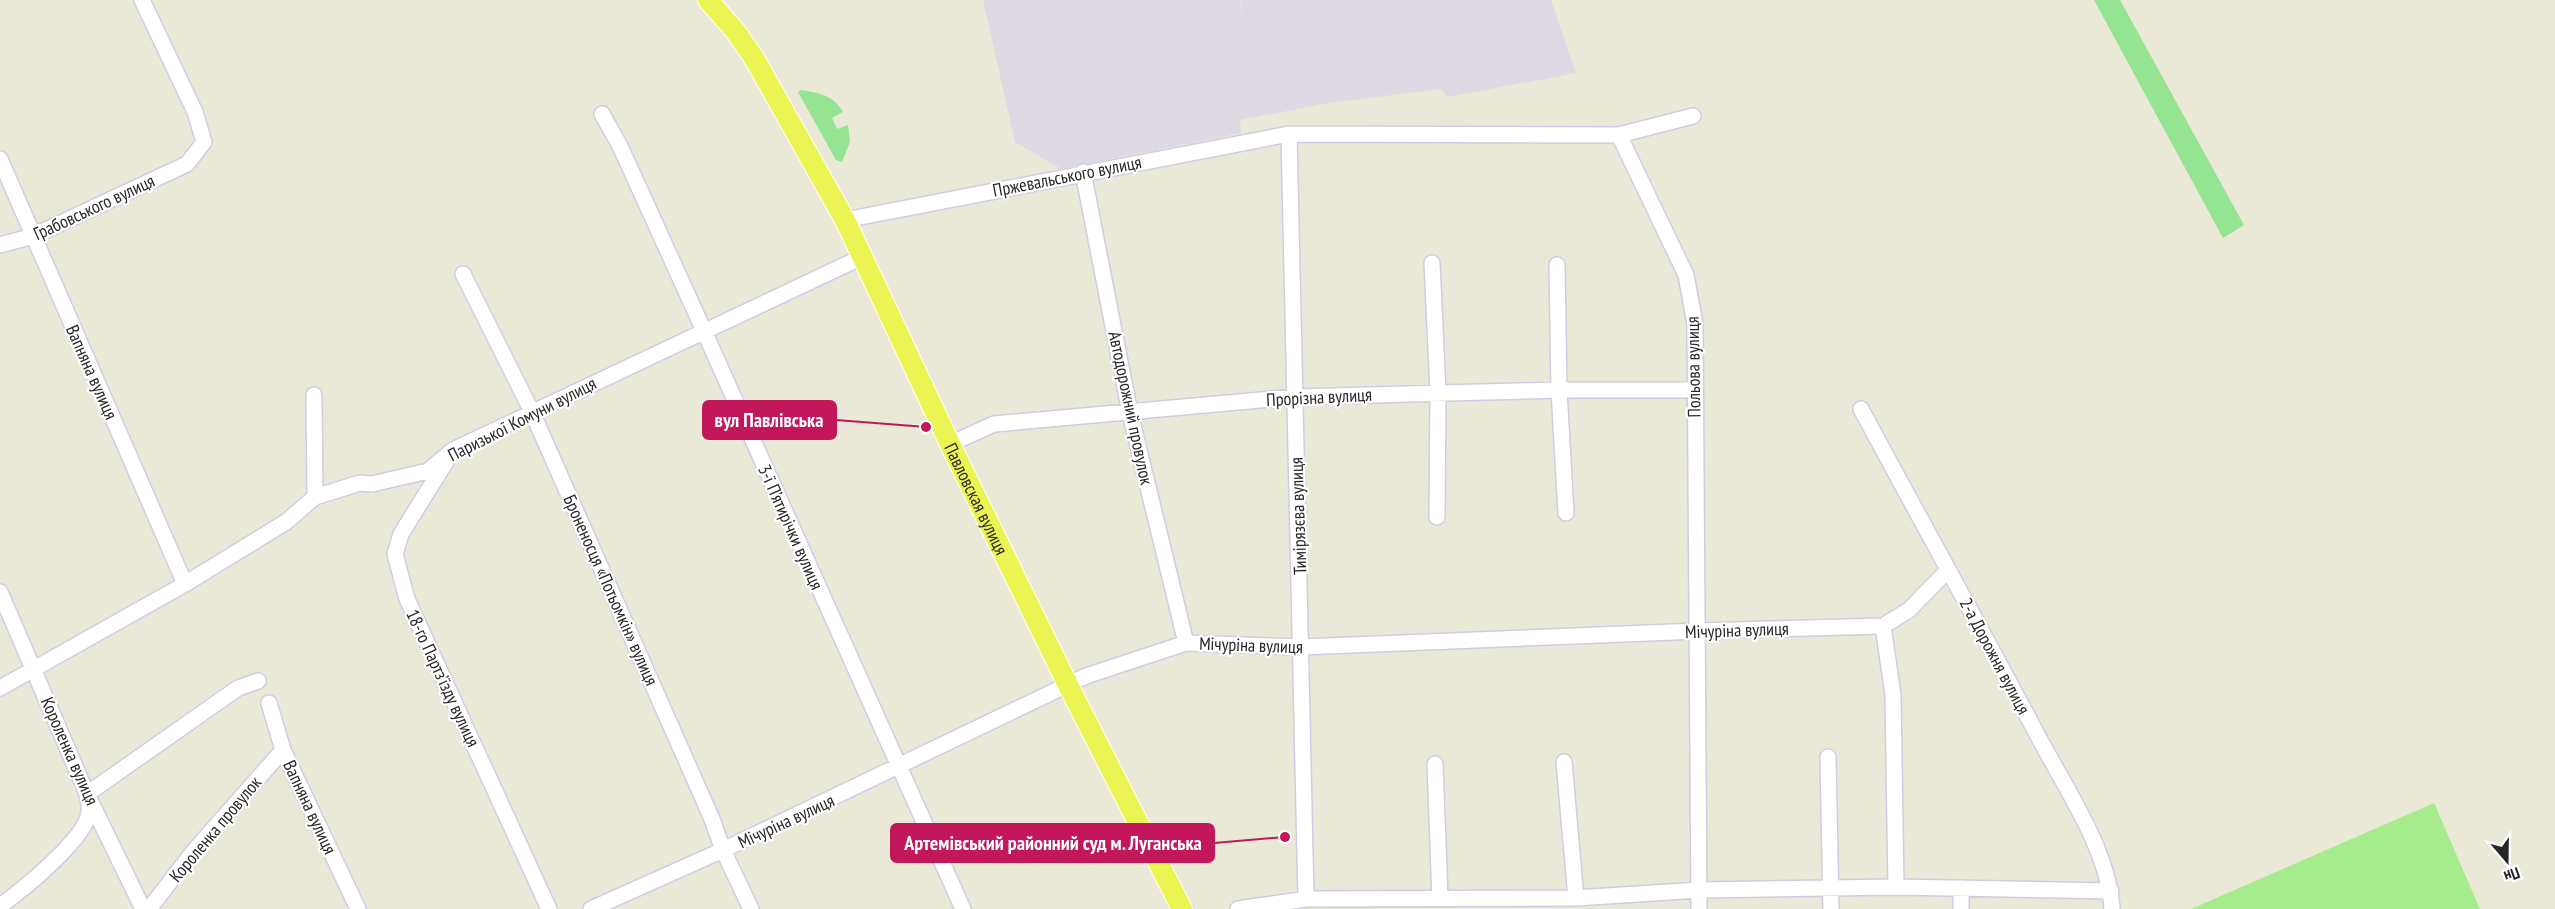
<svg xmlns="http://www.w3.org/2000/svg" width="2555" height="909" font-family="'PT Sans Narrow',sans-serif">
<style>
.industrial{fill:#ded9e2}
.green{fill:#95e491}
.pitch{fill:#a7ec8c}
.lines{fill:none;stroke-linecap:round;stroke-linejoin:round}
.minor-casing{stroke:#cfcde1;stroke-width:18}
.major-casing{stroke:#fff;stroke-width:22}
.minor{stroke:#fff;stroke-width:15}
.major{stroke:#ebf452;stroke-width:20}
.labels{text-anchor:middle;dominant-baseline:central;stroke-width:4.5;stroke-linejoin:round;paint-order:stroke}
.street-label{font-size:18px;fill:#272727;stroke:#fff}
.leader{fill:none;stroke:#c2185b;stroke-width:2}
.callout-dot{fill:#c2185b;stroke:#fff;stroke-width:2}
.callout{fill:#c2185b;stroke:#c2185b;stroke-width:2}
.callout-label{font-size:20px;text-anchor:middle;font-weight:bold;fill:#fff}
</style>
<rect width="100%" height="100%" fill="#eae8d7"/>
<path class="industrial" d="M983,0H1241L1242,25V0H1551L1576,73L1447,97L1441,89L1329,103L1240,120L1241,133L1061,169L1015,142Z"/>
<path class="green" d="M2094,0H2120L2244,225L2223,238Z
M801,90C820,93 833,95 843,112L832,118L837,129L848,125L850,142L842,162L836,160L798,92Z"/>
<path class="pitch" d="M2434,803L2480,909H2191Z"/>
<g class="lines">
<defs>
<path id="minor" d="M602,114L620,146L704,331L963,909
M1289,134L1306,899
M1619,135L1686,275L1695,324L1699,909
M0,159L185,584
M1083,172L1130,413L1186,643
M845,220L1289,134L1619,135L1693,116
M0,245L33,236L187,164L204,142L195,112L142,0
M1432,263L1438,392L1437,517
M1557,265L1559,390L1566,513
M463,274L532,412L712,819L723,850L751,909
M314,395L315,497
M1861,409C1920,519 1981,628 2039,738C2066,789 2109,851 2112,909
M950,444L994,424L1295,397L1559,390H1694
M447,460L401,534L395,554L407,599L549,909
M0,592L87,794L143,909
M1883,626L1893,695L1896,887
M0,688L185,584L286,522L315,497L360,483L372,484L428,471L453,450L862,257
M269,703L283,750L358,909
M1828,757L1831,909
M1564,762L1576,898
M1435,764L1440,898
M1961,888V909
M0,906C21,891 87,838 89,812C90,807 88,800 87,794L238,688L258,681
M149,909L193,852L283,750
M591,909L723,850L1086,676L1186,643L1301,647L1698,631L1883,626L1909,610L1948,570
M1238,909L1306,899L1576,898L1699,890L1896,887L2111,891"/>
<g id="major">
<path id="s1" d="M708,0L736,32L754,58L845,220L950,444L1068,685L1182,909"/>
</g>
</defs>
<use href="#minor" class="minor-casing"/>
<use href="#major" class="major-casing"/>
<use href="#minor" class="minor"/>
<use href="#major" class="major"/>
</g>
<g class="labels">
<g class="street-label">
<text transform="translate(1067 176) rotate(-11)">Пржевальського вулиця</text>
<text transform="translate(94 207) rotate(-25)">Грабовського вулиця</text>
<text transform="translate(1693 367) rotate(-91)">Польова вулиця</text>
<text transform="translate(92 372) rotate(66)">Вапняна вулиця</text>
<text transform="translate(1319 397) rotate(-3)">Прорізна вулиця</text>
<text transform="translate(1131 408) rotate(78)">Автодорожний провулок</text>
<text transform="translate(522 419) rotate(-27)">Паризької Комуни вулиця</text>
<text stroke="none"><textPath href="#s1" startOffset="568">Павловская вулиця</textPath></text>
<text transform="translate(1298 516) rotate(-92)">Тимірязєва вулиця</text>
<text transform="translate(791 527) rotate(66)">3-ї П’ятирічки вулиця</text>
<text transform="translate(611 590) rotate(66)">Броненосця «Потьомкін» вулиця</text>
<text transform="translate(1737 630) rotate(-2)">Мічуріна вулиця</text>
<text transform="translate(1251 645) rotate(2)">Мічуріна вулиця</text>
<text transform="translate(1995 656) rotate(62)">2-а Дорожня вулиця</text>
<text transform="translate(443 678) rotate(65)">18-го Партз’їзду вулиця</text>
<text transform="translate(70 751) rotate(66)">Короленка вулиця</text>
<text transform="translate(310 807) rotate(65)">Вапняна вулиця</text>
<text transform="translate(786 821) rotate(-25)">Мічуріна вулиця</text>
<text transform="translate(215 829) rotate(-50)">Короленка провулок</text>
</g>
</g>
<path class="leader" d="M926 427L836 420M1285 837L1214 843"/>
<g class="callout-dot">
<circle cx="926" cy="427" r="6"/>
<circle cx="1285" cy="837" r="6"/>
</g>
<g class="callout">
<rect x="703" y="401" width="133" height="38" rx="6"/>
<rect x="891" y="824" width="323" height="38" rx="6"/>
</g>
<g class="callout-label">
<text x="769" y="427">вул Павлівська</text>
<text x="1053" y="850">Артемівський районний суд м. Луганська</text>
</g>
<g transform="translate(2507 861) rotate(160)" stroke="#ffffff" stroke-width="4.5" paint-order="stroke">
<path d="M0-4.5L10 22L0 15L-10 22Z" fill="#272727"/>
<text y="-9" font-size="16" font-weight="bold" text-anchor="middle" fill="#272727">Пн</text>
</g>
</svg>
